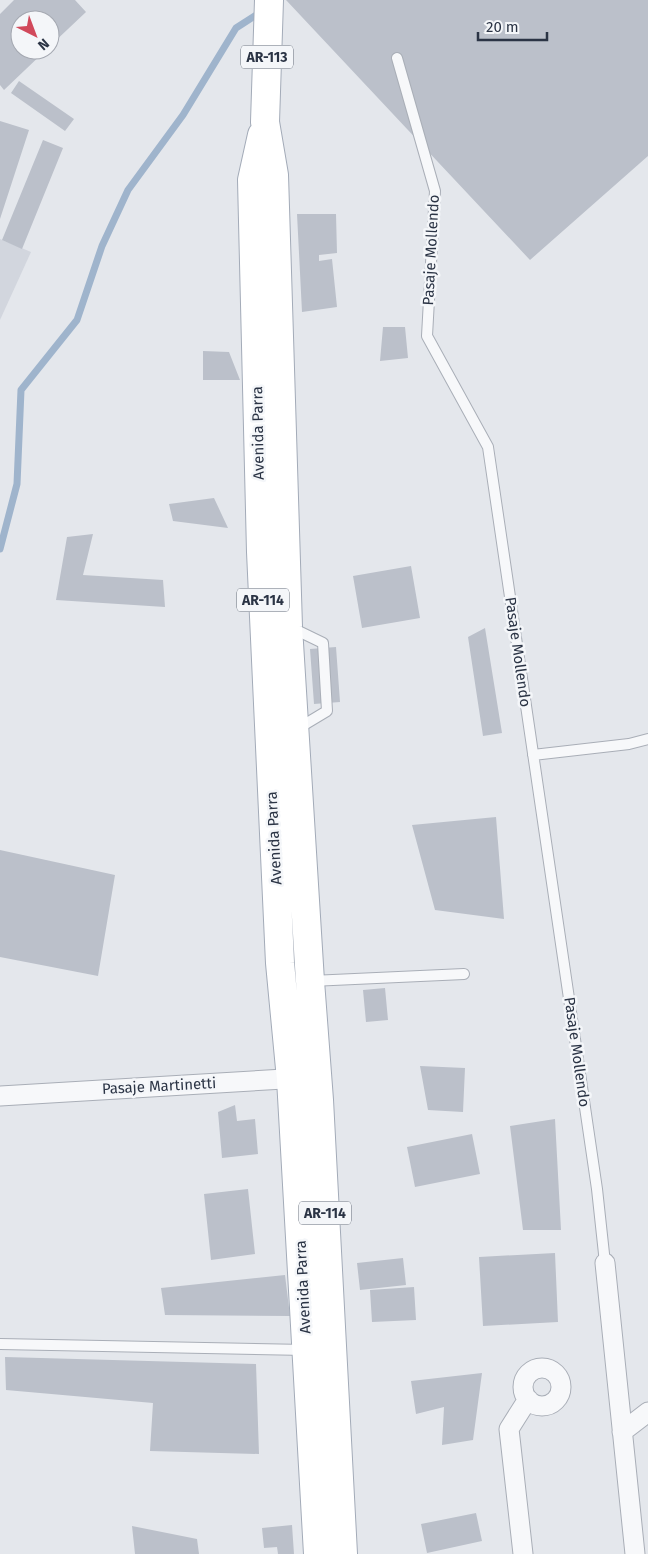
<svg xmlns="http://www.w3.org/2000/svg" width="648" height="1554" font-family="'Fira Sans',sans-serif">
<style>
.built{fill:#d2d6de}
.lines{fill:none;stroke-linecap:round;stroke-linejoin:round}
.stream{stroke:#9fb4cc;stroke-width:7}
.building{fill:#bbc0ca}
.lane-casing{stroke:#a9aeb7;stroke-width:12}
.street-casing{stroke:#a9aeb7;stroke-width:21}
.primary-casing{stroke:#a3abb8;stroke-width:30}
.lane{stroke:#f7f8fa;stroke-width:10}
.street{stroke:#f7f8fa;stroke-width:19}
.primary{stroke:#fff;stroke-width:28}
.labels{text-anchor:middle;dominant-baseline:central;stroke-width:5;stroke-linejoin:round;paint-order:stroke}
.shield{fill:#f4f6f9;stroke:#676e7b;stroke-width:1}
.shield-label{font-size:14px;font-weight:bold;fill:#2b3445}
.street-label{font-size:15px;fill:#2b3445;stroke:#f4f6f9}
</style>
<rect width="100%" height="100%" fill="#e4e7ec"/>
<path class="built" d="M0,239L31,252L0,320Z"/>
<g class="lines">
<path class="stream" d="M0,549L17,484L21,390L77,320L102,246L128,190L183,115L236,28L261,12"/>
</g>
<path class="building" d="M14,0H75L86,12L50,46V20H20V50H46L4,90L0,85V14Z
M286,0H648V156L530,260Z
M19,81L74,119L65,131L11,93Z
M0,121L29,130L0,219Z
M43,140L63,148L22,249L2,240Z
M297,214H336L337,253L319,255V261L332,259L337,307L302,312Z
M383,327H405L408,358L380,361Z
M203,351L229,352L240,380H203Z
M214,498L228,528L173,521L169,504Z
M93,534L83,575L163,580L165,607L56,600L67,537Z
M411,566L420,618L362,628L353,576Z
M485,628L502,733L483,736L468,637Z
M336,647L340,702L314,704L310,649Z
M496,817L504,919L435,910L412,825Z
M0,850L115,875L98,976L0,957Z
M385,988L388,1020L366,1022L363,990Z
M420,1066L465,1068L463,1112L428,1110Z
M235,1105L237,1121L255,1119L258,1154L222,1158L218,1112Z
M555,1119L561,1230H523L510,1126Z
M472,1134L480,1174L415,1187L407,1147Z
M248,1189L255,1254L211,1260L204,1194Z
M555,1253L558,1322L483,1326L479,1257Z
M403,1258L406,1285L360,1290L357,1263Z
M285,1275L290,1316L165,1315L161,1288Z
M414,1287L416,1320L372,1322L370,1290Z
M5,1357L256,1364L259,1454L150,1451L153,1403L6,1390Z
M482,1373L473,1440L442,1445L444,1407L416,1414L411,1381Z
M476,1513L482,1541L427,1553L421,1524Z
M292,1525L294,1554H278L277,1547L264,1548L262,1528Z
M132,1526L197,1539L199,1554H135Z"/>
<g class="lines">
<defs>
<path id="lane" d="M397,58L435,191L427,336L488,447L597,1189L605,1263
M290,627L323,643L327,711L297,729
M533,755L629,744L648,739
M311,981L464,974
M0,1344L306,1350"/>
<path id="street" d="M0,1096L301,1078
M605,1263L635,1554
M523 1387a19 19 0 1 1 38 0a19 19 0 1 1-38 0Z
M622,1432L648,1412
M523,1554L509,1429L528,1399"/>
<path id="primary" d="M269,0L265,122L274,175L288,627L310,981L319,1100L343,1554
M262,135L252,180L261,552L280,963L291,1079L318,1554"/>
</defs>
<use href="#lane" class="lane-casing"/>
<use href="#street" class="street-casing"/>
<use href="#primary" class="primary-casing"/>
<use href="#lane" class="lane"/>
<use href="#street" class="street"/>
<use href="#primary" class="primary"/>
</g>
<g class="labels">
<g class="shield">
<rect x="241" y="45.5" width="52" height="23" rx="4"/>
<rect x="237" y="588.5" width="52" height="23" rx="4"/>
<rect x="299" y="1201.5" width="52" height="23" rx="4"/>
</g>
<g class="shield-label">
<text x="267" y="57">AR-113</text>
<text x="263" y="600">AR-114</text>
<text x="325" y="1213">AR-114</text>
</g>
<g class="street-label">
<text transform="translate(431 250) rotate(-87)">Pasaje Mollendo</text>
<text transform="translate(258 433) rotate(-91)">Avenida Parra</text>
<text transform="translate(518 652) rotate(82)">Pasaje Mollendo</text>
<text transform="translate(274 838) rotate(-93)">Avenida Parra</text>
<text transform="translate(577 1052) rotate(82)">Pasaje Mollendo</text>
<text transform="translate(159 1086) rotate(-3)">Pasaje Martinetti</text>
<text transform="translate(303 1287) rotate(-93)">Avenida Parra</text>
</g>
</g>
<g transform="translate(35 35) rotate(138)"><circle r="24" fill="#f4f6f9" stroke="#a4a8b1"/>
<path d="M0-4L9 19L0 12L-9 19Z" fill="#d1495b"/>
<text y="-8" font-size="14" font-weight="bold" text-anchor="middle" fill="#2b3445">N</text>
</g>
<path d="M478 32v8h69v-8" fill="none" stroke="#2b3445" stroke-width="2.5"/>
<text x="486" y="32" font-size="15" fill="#2b3445" stroke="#f4f6f9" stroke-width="4" paint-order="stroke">20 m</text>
</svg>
